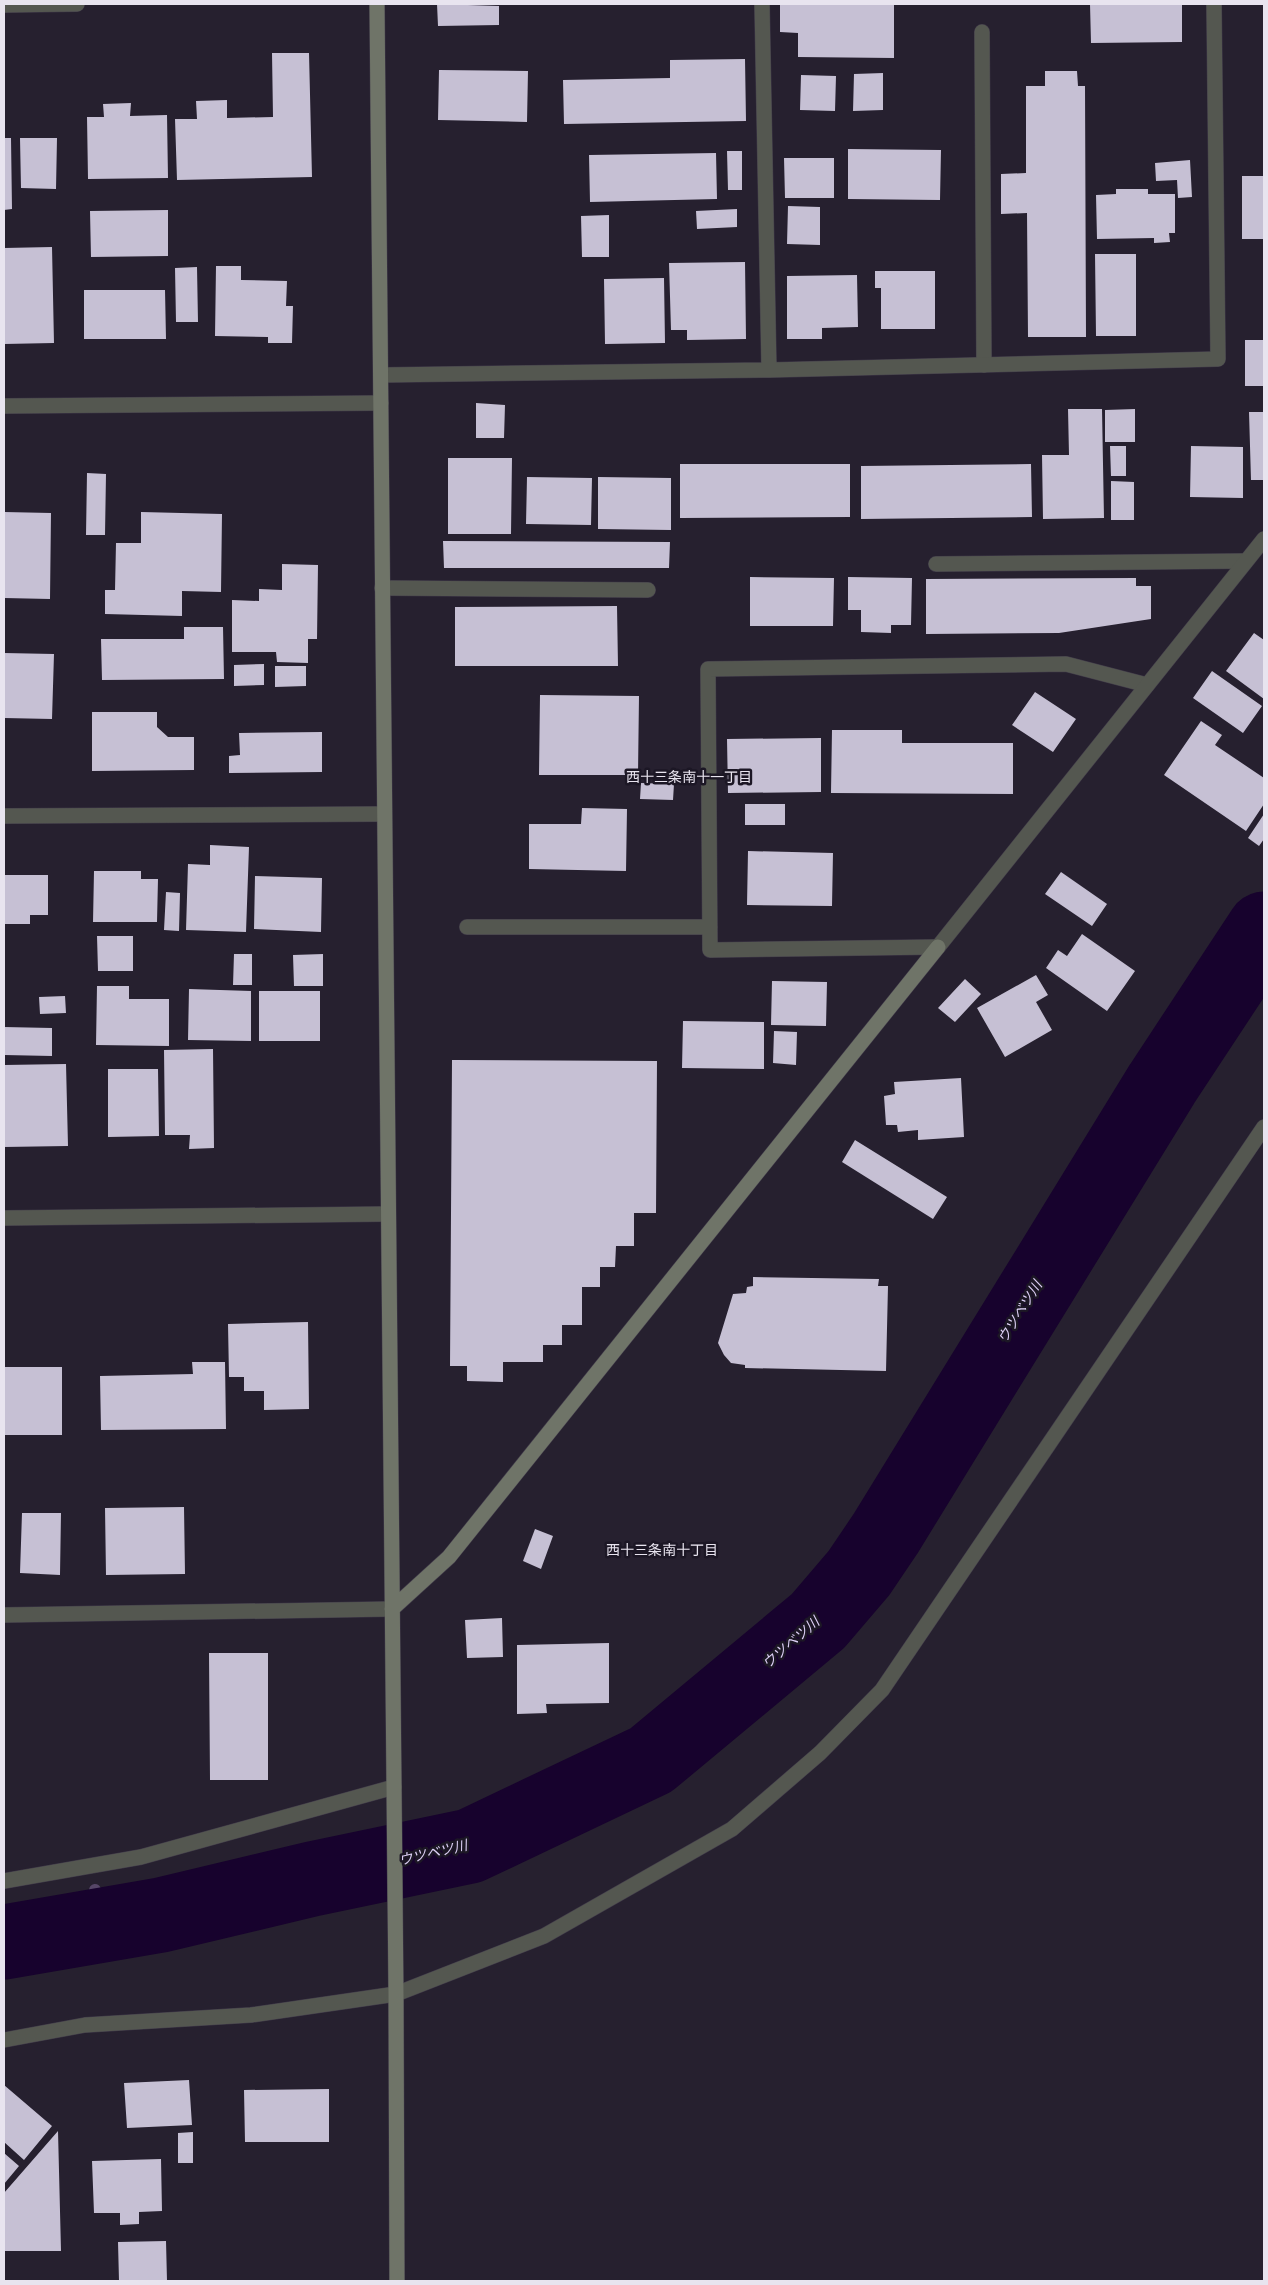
<svg xmlns="http://www.w3.org/2000/svg" width="1268" height="2285" font-family="'Varela Round','Noto Sans JP',sans-serif">
<style>
.lines{fill:none;stroke-linecap:round;stroke-linejoin:round}
.stream{stroke:#564667;stroke-width:12}
.river{stroke:#17022d;stroke-width:75}
.building{fill:#c6c0d4}
.lane-casing{stroke:#413b4a;stroke-width:16}
.street-casing{stroke:#413b4a;stroke-width:16}
.secondary-casing{stroke:#413b4a;stroke-width:16}
.lane{stroke:#545750;stroke-width:15}
.street{stroke:#545750;stroke-width:15}
.secondary{stroke:#6f7468;stroke-width:15}
.labels{text-anchor:middle;dominant-baseline:central;stroke-width:5;stroke-linejoin:round;paint-order:stroke}
.neighbourhood-label{font-size:14px;fill:#e8e4ef;stroke:#1c1725}
.water-label{font-size:14px;font-style:italic;fill:#ded1f7;stroke:#1c1725}
</style>
<rect width="100%" height="100%" fill="#26202f"/>
<g class="lines">
<path class="stream" d="M95,1890L99,1925"/>
<path class="river" d="M4,1942L161,1915L312,1879L470,1846L651,1760L818,1621L859,1573L886,1533L1162,1084L1264,929"/>
</g>
<path class="building" d="M437,4L499,6V25L438,26Z
M780,4H894V58L798,57V33L780,32Z
M1090,4H1182V42L1091,43Z
M272,53H309L312,177L177,180L175,119H197L196,101L227,100V118L273,117Z
M745,59L746,121L564,124L563,80L670,78V60Z
M439,70L528,71L527,122L438,120Z
M1045,71H1077L1078,86H1085L1086,337H1028L1027,213L1001,214V174L1026,173V86H1045Z
M883,73V110L853,111L854,74Z
M801,75L836,76L835,111L800,110Z
M131,103L130,116L167,115L168,178L88,179L87,117H104L103,104Z
M4,138H11L12,209L4,210Z
M20,138H57L56,189L21,188Z
M848,149L941,150L940,200L848,199Z
M727,151H742V190H728Z
M716,153L717,199L590,202L589,155Z
M784,158H834V198H785Z
M1190,160L1192,197L1178,198L1177,180L1156,181L1155,163Z
M1242,176H1264V239H1242Z
M1116,189H1148V194H1175V233H1169L1170,242L1154,243V238L1097,239L1096,195L1116,194Z
M788,206L820,207V245L787,244Z
M737,209V227L697,229L696,211Z
M168,210V256L91,257L90,211Z
M609,215V257H582L581,216Z
M52,247L54,343L4,344V248Z
M1095,254H1136V336H1096Z
M745,262L746,339L687,340V330H671L669,263Z
M216,266H241V280L287,281L286,306H293L292,343H268V337L215,336Z
M197,267L198,322H176L175,268Z
M875,271H935V329H881V288H875Z
M857,275L858,327L822,328V339H787V276Z
M664,278L665,343L605,344L604,279Z
M84,290H165L166,339H84Z
M1245,340H1264V386H1245Z
M476,403L505,405L504,438H476Z
M1068,409H1102L1104,518L1043,519L1042,455H1069Z
M1135,409V442H1105V410Z
M1249,412H1264V480H1251Z
M1110,446H1126V476H1111Z
M1191,446L1243,447V498L1190,497Z
M448,458H512L511,534H448Z
M680,464H850V517L680,518Z
M1031,464L1032,517L861,519V466Z
M87,473L106,474L105,535H86Z
M527,477L592,478L591,525L526,524Z
M598,477L671,478V530L598,529Z
M1111,481L1134,482V520H1111Z
M4,512L51,513L50,599L4,598Z
M141,512L222,514L221,592L182,591V616L105,614V590H115L116,543H141Z
M443,541L670,542L669,568H444Z
M282,564L318,565L317,639H308V663L277,662L276,652H232V600L259,601V589L282,590Z
M750,577L834,578L833,626H750Z
M848,577L912,578L911,625H891V633L861,632V610H848Z
M1136,578V586H1151V619L1059,633L926,634V579Z
M617,606L618,666H455V607Z
M184,627H223L224,679L102,680L101,639H184Z
M1254,633L1264,640V699L1226,671Z
M4,653L54,654L52,719L4,718Z
M264,664V685L234,686V665Z
M275,666H306V686L275,687Z
M1212,671L1262,706L1243,733L1193,698Z
M1035,692L1076,719L1053,752L1012,725Z
M540,695L639,696L638,775H539Z
M92,712H157V727L168,737H194V770L92,771Z
M1201,721L1222,735L1215,745L1264,778V804L1246,831L1164,775Z
M832,730H902V743H1013V794L831,793Z
M322,732V772L229,773V756L240,755L239,733Z
M821,738V792L728,793L727,739Z
M641,783L674,784L673,800L640,799Z
M745,804H785V825H745Z
M582,808L627,809L626,871L529,869V824H581Z
M1264,814V839L1259,846L1248,838Z
M210,845L249,847L246,932L186,930L188,864L210,865Z
M748,851L833,853L832,906L747,905Z
M94,871H141V879H158L157,922H93Z
M1061,872L1107,904L1092,926L1045,894Z
M4,875H48V915H30V924H4Z
M255,876L322,878L321,932L254,929Z
M166,892L180,893L179,931L164,930Z
M1082,934L1135,971L1107,1011L1046,968L1058,950L1067,956Z
M97,936H133V971H98Z
M234,954H252V985H233Z
M323,954V986H294L293,955Z
M1036,975L1048,995L1036,1002L1052,1030L1005,1057L977,1008Z
M965,979L981,994L955,1022L938,1008Z
M772,981L827,982L826,1026L771,1025Z
M97,986H129V999H169V1046L96,1045Z
M189,989L251,991V1041L188,1040Z
M259,991H320V1041H259Z
M65,996L66,1013L40,1014L39,997Z
M683,1021L764,1022V1069L682,1068Z
M4,1027L52,1028V1056L4,1055Z
M774,1031L797,1032L796,1065L773,1063Z
M213,1049L214,1148L189,1149L190,1135H165L164,1050Z
M452,1060L657,1061L656,1213H634V1246H616L615,1267H600V1287H582V1325H562V1345H543V1362H503V1382L467,1381V1366H450Z
M66,1064L68,1146L4,1147V1065Z
M108,1069H158L159,1136L108,1137Z
M961,1078L964,1137L918,1140V1130L898,1132L897,1125H886L884,1096L895,1094L894,1082Z
M855,1140L947,1197L933,1219L842,1162Z
M753,1277L879,1279L878,1286H888L886,1371L745,1368V1365L731,1363L724,1355L718,1343L733,1294L746,1293L747,1287L753,1286Z
M308,1322L309,1409L264,1410V1391H244V1377H229L228,1324Z
M192,1362H225L226,1429L101,1430L100,1376L193,1374Z
M4,1367H62V1435H4Z
M184,1507L185,1574L106,1575L105,1508Z
M22,1513H61L60,1575L20,1573Z
M535,1529L553,1536L541,1569L523,1561Z
M502,1618L503,1657L467,1658L465,1620Z
M609,1643V1703L546,1704L547,1713L517,1714V1645Z
M209,1653H268V1780H210Z
M189,2080L192,2125L127,2128L124,2083Z
M4,2085L52,2126L24,2160L4,2142Z
M329,2089V2142H245L244,2090Z
M58,2131L61,2251H4V2193Z
M193,2132V2163H178V2133Z
M4,2153L19,2166L4,2184Z
M161,2159L162,2211L139,2212V2224L120,2225V2213H94L92,2161Z
M166,2241L167,2281H119L118,2242Z"/>
<g class="lines">
<defs>
<path id="lane" d="M982,32L984,365
M936,564L1246,561
M382,588L648,590
M467,927H710
M938,947L710,950L708,669L1066,664L1147,685
M4,2040L85,2025L251,2015L396,1994L544,1936L732,1829L820,1753L882,1690L1264,1127"/>
<path id="street" d="M762,4L769,370
M4,5L77,4
M381,375L769,370L1218,359L1214,4
M4,406L381,403
M4,816L384,814
M938,947L1264,539
M4,1218L387,1214
M4,1615L392,1609
M4,1881L141,1857L394,1787"/>
<path id="secondary" d="M377,4L396,1994L397,2281
M392,1609L449,1557L938,947"/>
</defs>
<use href="#lane" class="lane-casing"/>
<use href="#street" class="street-casing"/>
<use href="#secondary" class="secondary-casing"/>
<use href="#lane" class="lane"/>
<use href="#street" class="street"/>
<use href="#secondary" class="secondary"/>
</g>
<g class="labels">
<g class="neighbourhood-label">
<text x="689" y="777">西十三条南十一丁目</text>
<text x="662" y="1550">西十三条南十丁目</text>
</g>
<g class="water-label">
<text transform="translate(1020 1312) rotate(-58)">ウツベツ川</text>
<text transform="translate(791 1643) rotate(-41)">ウツベツ川</text>
<text transform="translate(433 1853) rotate(-13)">ウツベツ川</text>
</g>
</g>
<rect width="1268" height="2285" fill="none" stroke="#e8e4ef" stroke-width="10"/>
</svg>
